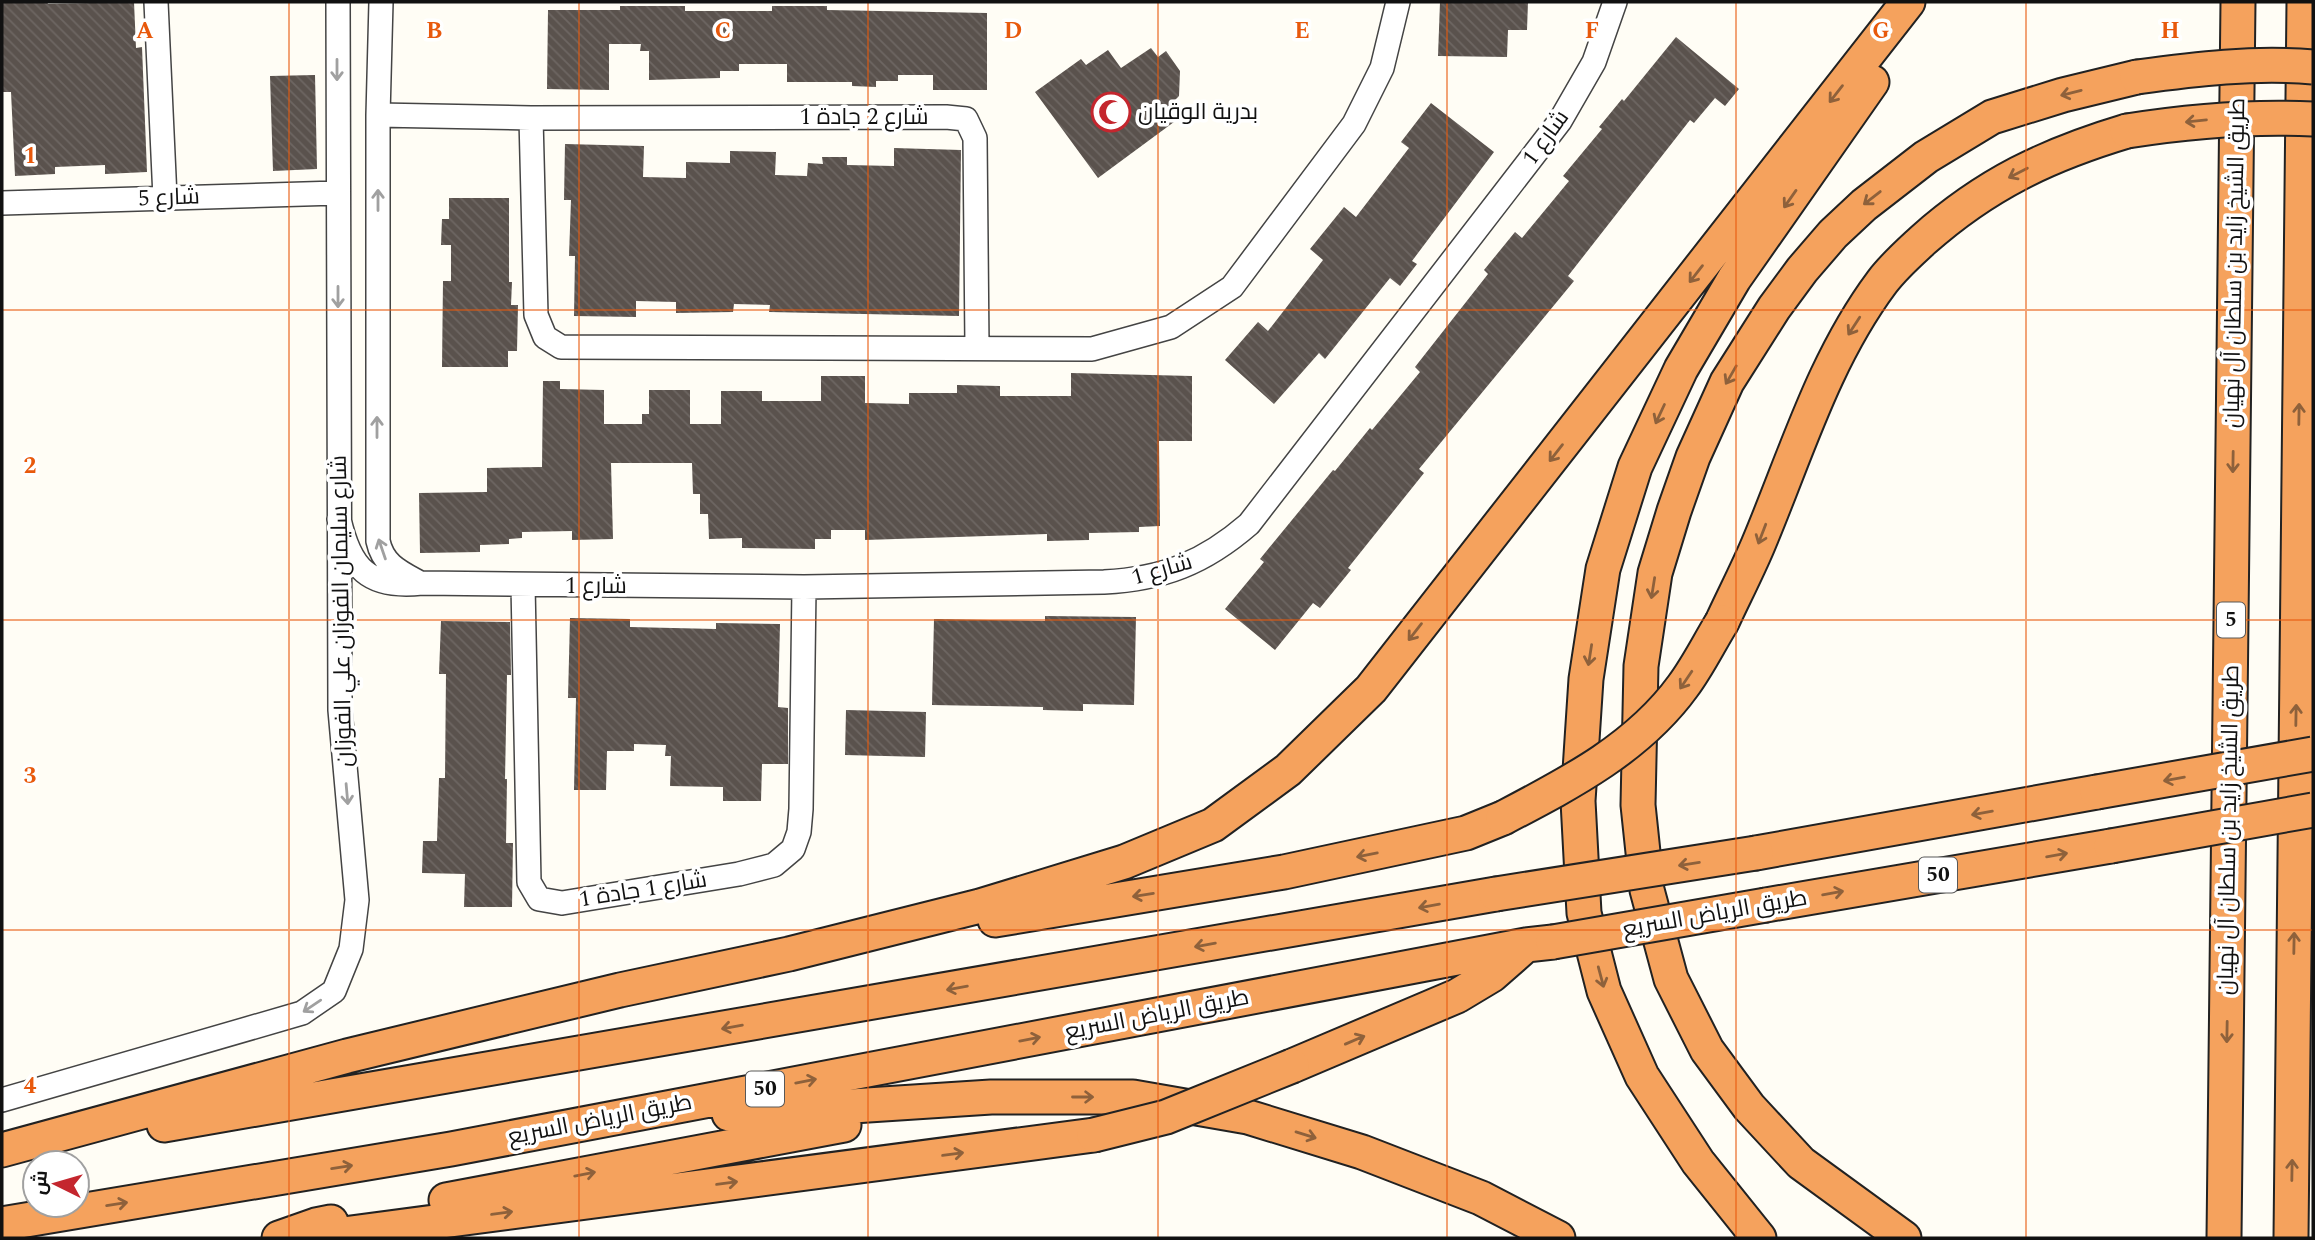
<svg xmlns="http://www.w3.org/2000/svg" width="2315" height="1240" font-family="Spectral,Cairo,serif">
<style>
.building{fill:url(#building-back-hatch)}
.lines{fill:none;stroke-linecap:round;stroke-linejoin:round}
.minor-casing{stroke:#444;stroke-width:26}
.highway-casing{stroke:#222;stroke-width:37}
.minor{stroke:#fff;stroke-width:23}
.highway{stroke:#f5a25d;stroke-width:33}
.highway-bridge-casing{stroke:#222;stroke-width:37;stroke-linecap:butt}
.highway-bridge{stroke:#f5a25d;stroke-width:33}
.oneway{stroke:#a0a0a0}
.oneway2{stroke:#8e613b}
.grid{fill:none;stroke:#e8590c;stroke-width:2;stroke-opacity:0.55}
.labels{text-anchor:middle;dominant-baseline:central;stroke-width:7;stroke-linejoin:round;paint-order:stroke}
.shield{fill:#fff;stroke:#585858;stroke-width:2}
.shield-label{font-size:21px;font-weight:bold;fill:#111}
.poi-label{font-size:23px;fill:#111;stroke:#fff;text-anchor:start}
.street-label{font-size:23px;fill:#111;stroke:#fff}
.grid-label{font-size:23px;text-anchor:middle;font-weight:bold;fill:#e8590c;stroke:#fff;stroke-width:7;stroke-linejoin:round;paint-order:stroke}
</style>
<defs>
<pattern id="building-back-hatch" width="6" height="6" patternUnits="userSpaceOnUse" patternTransform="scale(1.75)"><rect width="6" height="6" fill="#5a524d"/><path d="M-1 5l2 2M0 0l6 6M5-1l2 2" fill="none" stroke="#6d6662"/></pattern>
</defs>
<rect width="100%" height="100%" fill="#fffdf5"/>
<path class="building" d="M2,2H47L48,4L134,2L136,48L142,47L147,172L105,174V165L55,167V174L15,176L11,92H2Z
M1440,2H1528L1527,30H1508L1507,57L1438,56Z
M620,6H685V11H772V6H827V10L987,13V90H933V75H898V81H876V87L852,86V82H787V64H739V71H720V78L649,80V51H640L641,44H609V90L547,89L548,10H620Z
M1676,37L1739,89L1725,106L1715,98L1694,123L1690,120L1568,276L1574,281L1419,469L1424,473L1348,568L1351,570L1320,608L1313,603L1275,650L1225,609L1264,562L1260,559L1333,470L1335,471L1370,428L1372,430L1420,372L1415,367L1488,274L1484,270L1515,232L1522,238L1569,181L1563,176L1602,129L1599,127L1622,99L1624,101Z
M1151,48L1158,57L1166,51L1180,71L1179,96L1169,106L1178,119L1098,178L1035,92L1081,59L1086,65L1108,50L1121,68Z
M315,75L317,169L273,171L270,76Z
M1431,103L1494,152L1412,261L1417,264L1400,286L1390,278L1325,359L1319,353L1274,404L1225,360L1258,322L1268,331L1323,260L1310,249L1344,207L1356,217L1409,148L1401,142Z
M565,144L644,146L643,177L686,178V162L730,163V151L776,152L775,175L807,176L808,163L823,164L822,157H847V165L894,166V148L961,150L959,316L769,312L770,305L734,304L733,312L676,313V302L636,301V317L574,316L575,256H569L571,200H564Z
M449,198H509V282H512L511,305H518L517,351H508V367H442L443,281H451V245H441L442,219H449Z
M1071,373L1192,376V441H1159L1160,526L1139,527V532L1089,533V540L1047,541V534L865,540V530H831V539H815V549L742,548V538L709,539L708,514H700V494H693L692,463H611L613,539L572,540V531L522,532V538L509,539V544L480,545V552L420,553L419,493L487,492V468L542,467L543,381H560V389L604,390V424H642V414H649V390H690V424H721V391H762V401H821V376H865V403L909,404V393H957V385L1000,386V396H1071Z
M1045,616L1136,617L1134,705L1083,704V711L1043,710V707L932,705L934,619L1045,621Z
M570,618L630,619V627L716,629V623L780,624L778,707L788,708V764H762L761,801H723V787L670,786L671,756H665L666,745L634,744V751H607L606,790H574L576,698H568Z
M441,621L510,622L511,675H507L505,779H507L506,843H513L512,907H464L465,874L422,873L423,841H437L439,778H445L446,674H439Z
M846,710L926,712L925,757L845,755Z"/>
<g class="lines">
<defs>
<path id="minor" d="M156,2L165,198
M381,2L378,115V541C383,565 400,572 420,583
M378,115L531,118L946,117L966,119L975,138L977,347
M531,118L536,315L545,337L561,347L1092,349L1171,327L1232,287L1354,124L1382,68L1398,2
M2,203L337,193
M339,519C350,568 368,589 422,583L804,587L1104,582C1163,579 1204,563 1249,524L1560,121L1594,62L1615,2
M523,585L529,882L539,899L562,903L739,874L774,865L793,849L799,832L801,809L804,587
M2,1100L302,1013L334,991L351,949L357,900L340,710L338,2"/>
<path id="highway" d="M1722,622C1734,596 1747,571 1758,545C1796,455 1823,361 1882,282C1894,266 1909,253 1923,240C1986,184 2047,155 2127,131
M1756,853L2097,792
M1766,905L2111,846
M995,920L1284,872L1466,833L1503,818
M1292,1066L1457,996L1492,975L1526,945
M729,1114L991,1097H1133L1248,1117L1362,1152L1481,1198L1558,1238
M164,1125L1496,894
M2,1150L347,1056L620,990L789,954L980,906L1124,862L1213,825L1288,770L1371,689L1908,2
M446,1200L844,1125
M2,1224L451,1149L1526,945L1553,942
M279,1238L316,1225L331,1222
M313,1238L1094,1135
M1759,1238L1698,1162L1642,1076L1604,991L1584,913L1578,801L1586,679L1603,569L1635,467L1681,369L1734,279L1872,82
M1904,1238L1801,1163L1749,1107L1707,1050L1671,979L1647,890L1638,805L1641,666L1655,573L1674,511L1693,457L1727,382L1774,308L1802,270L1833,234L1864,205L1926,157L1992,117L2063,95L2137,77
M2224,1238L2238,2
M2291,1238L2304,2"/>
</defs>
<use href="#minor" class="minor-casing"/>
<use href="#highway" class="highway-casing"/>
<use href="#minor" class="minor"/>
<use href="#highway" class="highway"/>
<defs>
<path id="highway-bridge" d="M2137,77C2196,69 2254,62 2313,67
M2127,131C2190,121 2249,116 2313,119
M2097,792L2313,754
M1503,818C1570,783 1638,748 1683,686C1698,666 1709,643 1722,622
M2111,846L2313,810
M1496,894L1756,853
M1553,942L1766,905
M1094,1135L1166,1117L1292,1066"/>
</defs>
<use href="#highway-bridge" class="highway-bridge-casing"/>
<use href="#highway-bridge" class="highway-bridge"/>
</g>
<defs><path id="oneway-shaft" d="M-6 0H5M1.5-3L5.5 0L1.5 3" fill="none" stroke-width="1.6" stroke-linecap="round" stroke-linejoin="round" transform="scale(1.75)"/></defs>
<g class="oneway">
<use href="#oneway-shaft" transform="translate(337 70) rotate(90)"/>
<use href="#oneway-shaft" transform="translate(378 200) rotate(-90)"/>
<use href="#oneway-shaft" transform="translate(338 297) rotate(90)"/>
<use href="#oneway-shaft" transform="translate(377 427) rotate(-90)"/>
<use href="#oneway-shaft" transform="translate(382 549) rotate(-109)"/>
<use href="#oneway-shaft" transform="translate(347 794) rotate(85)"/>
<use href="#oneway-shaft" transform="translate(312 1006) rotate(146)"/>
</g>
<g class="oneway2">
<use href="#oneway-shaft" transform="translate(2071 93) rotate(166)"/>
<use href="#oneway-shaft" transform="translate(1836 94) rotate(128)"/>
<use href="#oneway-shaft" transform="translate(2196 121) rotate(174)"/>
<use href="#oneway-shaft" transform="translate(2018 173) rotate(153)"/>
<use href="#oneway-shaft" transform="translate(1872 198) rotate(142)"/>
<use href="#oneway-shaft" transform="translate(1790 199) rotate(125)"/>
<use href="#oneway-shaft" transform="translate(1696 274) rotate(128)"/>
<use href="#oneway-shaft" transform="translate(1854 326) rotate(123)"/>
<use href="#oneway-shaft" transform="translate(1731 375) rotate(120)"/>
<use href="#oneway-shaft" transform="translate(1660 414) rotate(115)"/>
<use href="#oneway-shaft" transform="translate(2299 414) rotate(-89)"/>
<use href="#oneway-shaft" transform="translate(1556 453) rotate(128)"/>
<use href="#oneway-shaft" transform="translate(2233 462) rotate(91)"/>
<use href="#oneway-shaft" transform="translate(1762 534) rotate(111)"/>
<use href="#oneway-shaft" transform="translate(1653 588) rotate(99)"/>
<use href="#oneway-shaft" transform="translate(1415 632) rotate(128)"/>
<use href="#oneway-shaft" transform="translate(1590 655) rotate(99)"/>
<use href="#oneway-shaft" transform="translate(1686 680) rotate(124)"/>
<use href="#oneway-shaft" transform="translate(2296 715) rotate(-89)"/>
<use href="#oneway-shaft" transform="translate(2174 779) rotate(170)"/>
<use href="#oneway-shaft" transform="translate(1982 813) rotate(170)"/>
<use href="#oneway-shaft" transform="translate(1367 855) rotate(169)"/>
<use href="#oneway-shaft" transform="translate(2057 855) rotate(-10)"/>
<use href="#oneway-shaft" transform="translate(1689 864) rotate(171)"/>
<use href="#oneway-shaft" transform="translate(1833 893) rotate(-10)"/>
<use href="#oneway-shaft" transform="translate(1143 895) rotate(171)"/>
<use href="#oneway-shaft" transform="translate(1429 906) rotate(170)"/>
<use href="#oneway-shaft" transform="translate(2294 943) rotate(-89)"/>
<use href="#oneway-shaft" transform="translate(1205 945) rotate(170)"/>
<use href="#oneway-shaft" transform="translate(1601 977) rotate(75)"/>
<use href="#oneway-shaft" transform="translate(957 988) rotate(170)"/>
<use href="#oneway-shaft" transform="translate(732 1027) rotate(170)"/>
<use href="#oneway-shaft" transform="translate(2227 1032) rotate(91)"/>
<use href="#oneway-shaft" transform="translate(1030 1039) rotate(-11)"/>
<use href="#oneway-shaft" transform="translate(1355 1040) rotate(-23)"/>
<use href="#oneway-shaft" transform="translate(806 1081) rotate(-11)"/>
<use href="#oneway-shaft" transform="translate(1083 1097)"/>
<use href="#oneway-shaft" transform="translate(1306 1135) rotate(17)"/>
<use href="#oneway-shaft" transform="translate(953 1154) rotate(-8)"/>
<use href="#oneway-shaft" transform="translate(342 1167) rotate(-9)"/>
<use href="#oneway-shaft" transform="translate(2292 1170) rotate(-89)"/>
<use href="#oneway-shaft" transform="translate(585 1174) rotate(-11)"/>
<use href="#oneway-shaft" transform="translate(727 1183) rotate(-8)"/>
<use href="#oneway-shaft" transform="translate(117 1204) rotate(-9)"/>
<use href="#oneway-shaft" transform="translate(502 1213) rotate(-8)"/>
</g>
<path class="grid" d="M289,2V1238M579,2V1238M868,2V1238M1158,2V1238M1447,2V1238M1736,2V1238M2026,2V1238M2,310H2313M2,620H2313M2,930H2313"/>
<defs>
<symbol id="mosque-ring" viewBox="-11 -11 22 22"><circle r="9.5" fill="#fff" stroke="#c4262e" stroke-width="1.5"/><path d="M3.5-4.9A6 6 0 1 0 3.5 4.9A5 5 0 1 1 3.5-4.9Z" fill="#c4262e"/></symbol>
</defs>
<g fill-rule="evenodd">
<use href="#mosque-ring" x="1089" y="90" width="44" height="44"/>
</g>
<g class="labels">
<g class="shield">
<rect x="2217" y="602.5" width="28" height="35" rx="5"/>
<rect x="1919" y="857.5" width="38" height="35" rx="5"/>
<rect x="746" y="1071.5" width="38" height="35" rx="5"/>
</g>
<g class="shield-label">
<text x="2231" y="620">5</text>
<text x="1938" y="875">50</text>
<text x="765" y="1089">50</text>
</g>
<g class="poi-label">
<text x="1138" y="112">بدرية الوقيان</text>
</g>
<g class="street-label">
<text x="864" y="117">شارع 2 جادة 1</text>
<text transform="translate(1546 138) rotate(-54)">شارع 1</text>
<text transform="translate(169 198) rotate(-2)">شارع 5</text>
<text transform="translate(2235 263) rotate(-89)">طريق الشيخ زايد بن سلطان آل نهيان</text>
<text transform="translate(1162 570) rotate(-16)">شارع 1</text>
<text x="596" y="586">شارع 1</text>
<text transform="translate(342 611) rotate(-91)">شارع سليمان الفوزان علي الفوزان</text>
<text transform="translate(2229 830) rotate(-89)">طريق الشيخ زايد بن سلطان آل نهيان</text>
<text transform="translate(643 890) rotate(-9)">شارع 1 جادة 1</text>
<text transform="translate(1715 914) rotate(-10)">طريق الرياض السريع</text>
<text transform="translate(1157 1015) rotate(-11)">طريق الرياض السريع</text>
<text transform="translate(600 1120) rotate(-11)">طريق الرياض السريع</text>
</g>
</g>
<g class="grid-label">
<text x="145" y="38">A</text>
<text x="434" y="38">B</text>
<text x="723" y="38">C</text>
<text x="1013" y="38">D</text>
<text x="1302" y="38">E</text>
<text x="1592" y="38">F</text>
<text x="1881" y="38">G</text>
<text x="2170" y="38">H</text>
<text x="30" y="163">1</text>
<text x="30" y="473">2</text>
<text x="30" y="783">3</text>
<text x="30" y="1093">4</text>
</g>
<rect width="2315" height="1240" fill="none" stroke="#111111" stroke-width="7"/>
<g transform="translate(56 1184) rotate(275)"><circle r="33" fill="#ffffff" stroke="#a0a0a0" stroke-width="2"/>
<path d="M0-5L12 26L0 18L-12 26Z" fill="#c4262e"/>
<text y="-10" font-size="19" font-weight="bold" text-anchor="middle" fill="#111111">ش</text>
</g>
</svg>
